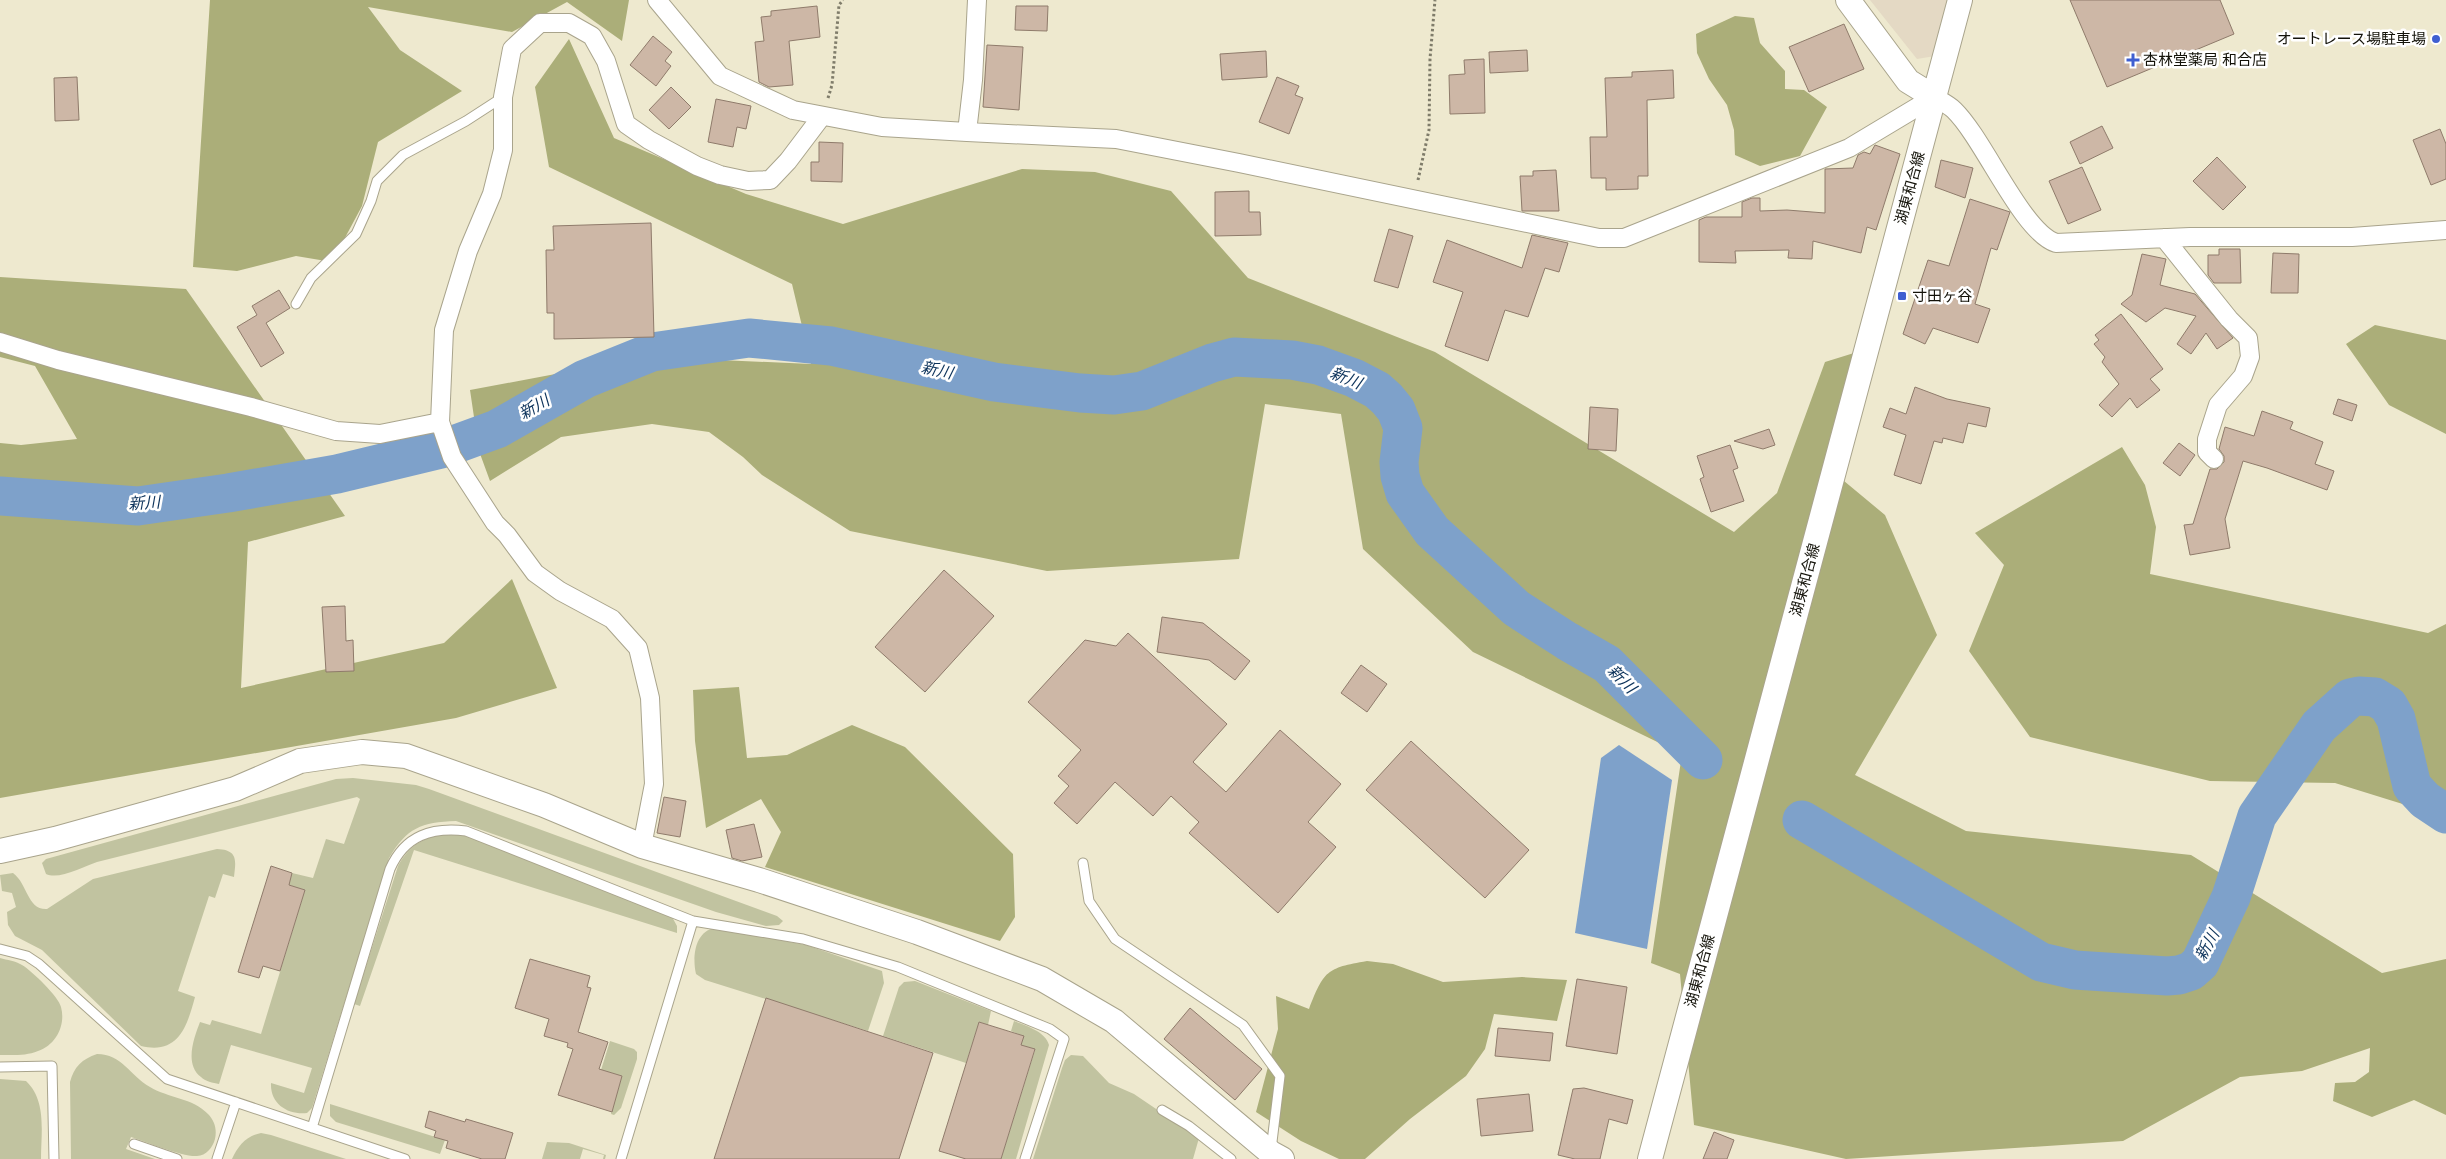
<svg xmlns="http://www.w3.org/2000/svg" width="2446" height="1159" font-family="'DM Sans','Noto Sans JP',sans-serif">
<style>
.commercial{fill:#e4d9c4}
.green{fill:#c1c3a0}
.forest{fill:#abae79}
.water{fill:#7ea1ca}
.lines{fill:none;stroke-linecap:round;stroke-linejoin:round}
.river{stroke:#7ea1ca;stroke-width:39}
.building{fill:#cdb7a6;stroke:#8f7b6b}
.lane-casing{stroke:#a9a48c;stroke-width:11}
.street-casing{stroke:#a9a48c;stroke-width:20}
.secondary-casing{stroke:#a9a48c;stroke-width:26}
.path{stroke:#7f7c6a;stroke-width:3;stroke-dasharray:2.5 2.5;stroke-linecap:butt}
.lane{stroke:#fff;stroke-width:9}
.street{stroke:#fff;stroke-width:18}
.secondary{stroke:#fff;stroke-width:24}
.poi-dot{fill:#3f5fd1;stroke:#fff;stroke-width:2}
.labels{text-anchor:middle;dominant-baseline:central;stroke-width:5;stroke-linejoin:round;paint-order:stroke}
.poi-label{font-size:15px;fill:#131209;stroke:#fff;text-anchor:start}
.street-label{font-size:15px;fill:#131209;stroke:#fff}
.water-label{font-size:16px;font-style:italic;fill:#0d335b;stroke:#fff}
</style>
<rect width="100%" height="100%" fill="#eee9cf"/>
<path class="commercial" d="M1870,0H1949L1935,56L1917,59Z"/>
<path class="green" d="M353,778L416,785L429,789L777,916L783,921L779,925L766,926L716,912L456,821C421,822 407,828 389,858L312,1108L307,1113C288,1115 270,1104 271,1083L304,1093L312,1068L231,1045L219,1084C213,1083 205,1081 201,1077C184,1064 194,1038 200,1022L210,1025L212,1020L261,1034L305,890L289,885L292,873L313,878L326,839L344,844L360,799L357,797L97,862C83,867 59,880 46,874L42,863L46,859L336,779Z
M451,834L466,835L671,915L677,926V933L414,850L360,1006L354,1004L398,866C411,843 425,836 451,834Z
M217,849C238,850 236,860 234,877L223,874L215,898L209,896L178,991L195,997C187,1026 179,1055 141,1046L42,950L15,936L8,925L7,912L16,907L12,893L2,891L0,875L13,873C28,884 27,910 47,909L93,879Z
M715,928L806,945L882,971L884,983L868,1031L705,980L696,974C692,957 695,931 715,928Z
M0,958C7,960 16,961 22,965C32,971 59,997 61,1007C66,1025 56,1045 38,1051C26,1056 13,1055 0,1055Z
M915,981L991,1011L988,1025L979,1022L966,1063L883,1036L899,987L904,982Z
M1014,1021C1026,1026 1045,1031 1049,1045L1016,1159H1001L1035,1050L1021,1045L1023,1036L1011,1031Z
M610,1041L634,1049L637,1052V1059L621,1108L614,1115L611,1114L622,1076L601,1070Z
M97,1054C122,1054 129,1075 150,1087C168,1098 193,1098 208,1114C215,1121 217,1130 215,1139C213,1147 206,1156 197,1156C182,1157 147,1142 131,1137L126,1149L155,1159H71L70,1082C74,1067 82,1059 97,1054Z
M1071,1055L1083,1056L1109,1083L1134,1094L1199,1138L1193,1159H1033L1062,1068L1065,1060Z
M0,1079L26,1081C47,1101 41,1132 41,1159H0Z
M330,1104L445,1140L440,1154L336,1122L330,1116Z
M261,1133L271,1135L346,1159H232C238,1146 246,1136 261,1133Z
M547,1142L569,1143L606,1155L605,1159H603L604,1155L583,1149L580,1159H542Z"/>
<path class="forest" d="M210,0H629L622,41L567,2L512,32L368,7L400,50L462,91L378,142L362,206L332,262L296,256L237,271L193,267Z
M1735,16L1754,18L1760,43L1785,71V89L1804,90L1827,107L1800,156L1760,166L1735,155L1734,130L1727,105L1709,79L1697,53L1696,34Z
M569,39L614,138L746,194L843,224L1022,169L1095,172L1171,191L1248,278L1435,352L1734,532L1777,493L1825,362L1854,353L1826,466L1885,515L1937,635L1855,775L1966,831L2191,855L2382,973L2446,959V1115L2414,1100L2372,1117L2333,1101L2335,1083L2355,1082L2369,1072L2370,1048L2302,1071L2240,1077L2123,1141L1846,1159L1694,1125L1680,974L1651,963L1682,754L1473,652L1363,549L1341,414L1265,404L1239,559L1047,571L850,531L762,475L743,457L709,432L652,424L561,437L490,481L479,451L470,390L566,372L720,360L811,364L792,284L549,167L535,87Z
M0,277L186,289L345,516L248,542L241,688L444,643L512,579L557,688L456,718L0,798V443L21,445L77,439L35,366L0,357Z
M2375,325L2446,340V434L2389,405L2346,344Z
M2122,447L2145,485L2156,527L2150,574L2428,633L2446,624V821L2438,815L2335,783L2210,781L2030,737L1969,651L2004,565L1975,533Z
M739,687L747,758L787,755L852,725L905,747L1013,854L1015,917L1000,941L765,867L781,832L761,799L706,828L695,741L693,690Z
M1367,961L1393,964L1443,982L1522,977L1567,980L1557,1021L1494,1014L1485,1049L1466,1076L1410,1119L1365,1159H1339L1301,1141L1256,1112L1278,1029L1276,996L1309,1009C1324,971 1326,968 1367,961Z"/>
<path class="water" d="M1619,745L1672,780L1647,949L1575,933L1601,758Z"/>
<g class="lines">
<path class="river" d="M0,496L138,506L228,493L337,474L445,448L497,429L585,379L652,352L749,338L831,346L994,382L1080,393L1114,395L1142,391L1212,363L1234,357L1292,360L1318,365L1354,378L1377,390L1387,399L1396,410L1403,428L1399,462L1400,476L1405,493L1432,531L1516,608L1567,641L1607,664L1703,760
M1802,820L2041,962L2075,970L2167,976L2179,975L2191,971L2200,963L2231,897L2257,816L2319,726L2350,698L2359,696L2375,697L2388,705L2396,719L2412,786L2425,800L2446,814"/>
</g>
<path class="building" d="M2070,0H2220L2234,34L2107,87Z
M817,6L820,37L789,41L793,85L769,87L759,82L755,42L764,41L761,17L771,16V11Z
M1016,6H1048L1047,31L1015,30Z
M1844,24L1864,69L1809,92L1789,47Z
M653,36L672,52L665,61L671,66L656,86L630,65Z
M987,45L1023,47L1019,110L983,107Z
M1527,50L1528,71L1490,73L1489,52Z
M1266,51L1267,77L1222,80L1220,54Z
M1484,59L1485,113L1450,114L1449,75L1465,74L1464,60Z
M1673,70L1674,98L1647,100L1648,176H1638V189L1606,190V178H1591L1590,137H1607L1605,78L1632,77V72Z
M77,77L79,120L55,121L54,78Z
M1277,77L1299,86L1295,95L1303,98L1289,134L1259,122Z
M671,87L691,107L669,129L649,110Z
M716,99L751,106L746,129L737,127L733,147L708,142Z
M2102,126L2113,148L2080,164L2070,142Z
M2440,129L2446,144V179L2431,185L2413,140Z
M819,142L843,143L842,182L811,181V162H819Z
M1875,145L1900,154L1876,230L1867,227L1861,253L1813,241L1812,259L1788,258L1789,250L1735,251L1736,263L1699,262V220L1706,217H1742V202L1752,198H1760V211L1787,210L1825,213V169L1853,168L1858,155L1864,152L1870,154Z
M2217,157L2246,187L2223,210L2193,181Z
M1941,160L1973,168L1965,198L1935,187Z
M2082,167L2101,210L2068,224L2049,181Z
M1556,170L1559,211H1522L1520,176H1533V171Z
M1249,191V212H1260L1261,235L1215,236V192Z
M1970,199L2010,212L1997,250L1991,248L1975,304L1990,309L1978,343L1933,328L1925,344L1903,334L1928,260L1949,266Z
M651,223L654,337L554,339V313H547L546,250H554L553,226Z
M1389,229L1413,236L1398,288L1374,281Z
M1532,235L1568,243L1559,272L1545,268L1528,317L1505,310L1488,361L1445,346L1463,292L1433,282L1447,240L1522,268Z
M2219,249H2240L2241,283H2214L2208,275V255H2219Z
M2273,253L2299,254L2298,293H2271Z
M2142,254L2166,259L2160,285L2195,294L2233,338L2217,349L2206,333L2191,354L2177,344L2196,316L2165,308L2146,322L2121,304L2132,295Z
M279,290L290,308L266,323L284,353L261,367L237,327L257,315L252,306Z
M2121,314L2163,369L2150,379L2160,390L2137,408L2130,398L2112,417L2099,405L2119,384L2102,362L2105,357L2094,344L2099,340L2095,335Z
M1915,387L1947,399L1990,408L1986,427L1968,423L1963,443L1943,438L1942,443L1934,441L1921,484L1894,475L1906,435L1883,427L1890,408L1906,414Z
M2338,399L2357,405L2352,421L2333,414Z
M1590,407L1618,409L1616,451L1588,449Z
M2262,411L2293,422L2290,429L2323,442L2315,464L2334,471L2327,490L2267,468L2243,461L2225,519L2230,548L2190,555L2184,525L2193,524L2210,469H2217L2224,462V456L2219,449L2225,427L2254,436Z
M1769,429L1775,445L1763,449L1734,441Z
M2179,443L2195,455L2180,476L2163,463Z
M1730,445L1738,468L1733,470L1744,501L1711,512L1700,479L1704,477L1697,456Z
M944,570L994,616L925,692L875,647Z
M345,606L346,641L353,640L354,671L326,672L322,607Z
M1162,617L1203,623L1250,661L1235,680L1209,660L1157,652Z
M1128,633L1227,724L1193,762L1226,792L1280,730L1341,784L1308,822L1336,847L1278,913L1189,833L1199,822L1171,796L1153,816L1115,782L1077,824L1054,803L1069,786L1058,776L1081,750L1028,702L1085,640L1116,646Z
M1361,665L1387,684L1367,712L1341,693Z
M1411,741L1529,850L1485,898L1366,790Z
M664,797L686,801L680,837L657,833Z
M754,824L762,857L742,861L732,858L726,830Z
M271,866L292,873L289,885L305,890L280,971L263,966L259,978L238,972Z
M530,959L590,976L587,987L591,988L578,1032L608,1042L599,1069L622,1076L612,1112L558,1095L573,1049L567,1047L568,1043L544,1036L549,1019L515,1008Z
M1577,979L1627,987L1617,1054L1566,1046Z
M766,998L933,1053L899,1159H714Z
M1190,1008L1262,1069L1235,1100L1164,1039Z
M979,1022L1024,1036L1021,1045L1035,1049L1001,1159H966L939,1151Z
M1498,1028L1553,1033L1550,1061L1495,1056Z
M1584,1088L1633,1100L1627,1124L1609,1119L1600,1159H1575L1558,1155L1573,1089Z
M1529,1094L1533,1131L1481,1136L1477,1099Z
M429,1111L465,1122L466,1119L513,1133L505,1159H482L446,1148L448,1141L434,1137L436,1131L425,1127Z
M1714,1132L1734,1140L1727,1159H1703Z"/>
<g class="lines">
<defs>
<path id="lane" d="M296,304L311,278L356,234L371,201L377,181L403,155L466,121L503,97
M1083,863L1089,901L1115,939L1243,1025L1280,1076L1271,1150
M0,949L27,956L39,964L167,1079L405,1159
M0,1067L52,1066L54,1159
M1162,1110L1189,1126L1231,1159
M312,1128L390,869C405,835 432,827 466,831L693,921
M134,1144L177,1159
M217,1159L236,1102
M621,1159L693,921L803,939L898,967L1050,1029L1064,1039L1025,1159"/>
<path id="street" d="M657,0L720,76L793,110L882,127L967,132
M977,0L973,80L967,132L1116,139L1239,163L1599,238H1624L1849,148L1934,97C1941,101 1949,105 1954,110C1984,139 2022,232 2056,243L2190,237H2352L2446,230
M2164,238L2229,319L2248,338L2250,357L2243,376L2218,405L2207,439V452L2214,459
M0,342L58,360L251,407L336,431L380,434L440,422L452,457L495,523L507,535L535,573L560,591L612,619L638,648L650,698L654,784L642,846
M440,422L444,330L468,251L492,194L503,150V97L512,49L540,23H569L592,36L606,61L626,124L649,140L697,166L720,175L748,181L770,180L788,161L822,116"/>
<path id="secondary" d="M1848,0L1908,81L1934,97
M0,851L55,839L235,789L300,761L362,752L406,756L544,805L642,846L759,880L917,932L1042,979L1114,1021L1271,1153L1282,1159
M1650,1159L1960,0"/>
</defs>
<use href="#lane" class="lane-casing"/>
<use href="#street" class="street-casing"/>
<use href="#secondary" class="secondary-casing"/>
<path class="path" d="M828,98L832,85L839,5L843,0
M1418,180L1429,130L1430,59L1435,0"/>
<use href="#lane" class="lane"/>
<use href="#street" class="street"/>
<use href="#secondary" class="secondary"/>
</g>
<g class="poi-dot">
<circle cx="2436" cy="39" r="5"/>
<path d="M2130.5 52.5h5v5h5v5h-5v5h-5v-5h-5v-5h5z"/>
<rect x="1897" y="291" width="10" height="10" rx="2.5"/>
</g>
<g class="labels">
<g class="poi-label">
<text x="2426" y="39" text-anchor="end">オートレース場駐車場</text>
<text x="2143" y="60">杏林堂薬局 和合店</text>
<text x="1912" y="296">寸田ヶ谷</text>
</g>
<g class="street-label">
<text transform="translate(1910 188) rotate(-75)">湖東和合線</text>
<text transform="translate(1805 580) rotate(-75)">湖東和合線</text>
<text transform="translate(1700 971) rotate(-75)">湖東和合線</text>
</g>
<g class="water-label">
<text transform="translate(937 370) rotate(12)">新川</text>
<text transform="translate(1346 378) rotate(22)">新川</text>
<text transform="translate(534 407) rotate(-30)">新川</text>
<text transform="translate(144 503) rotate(-4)">新川</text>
<text transform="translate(1622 679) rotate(45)">新川</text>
<text transform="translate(2207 945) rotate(-61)">新川</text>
</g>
</g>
</svg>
